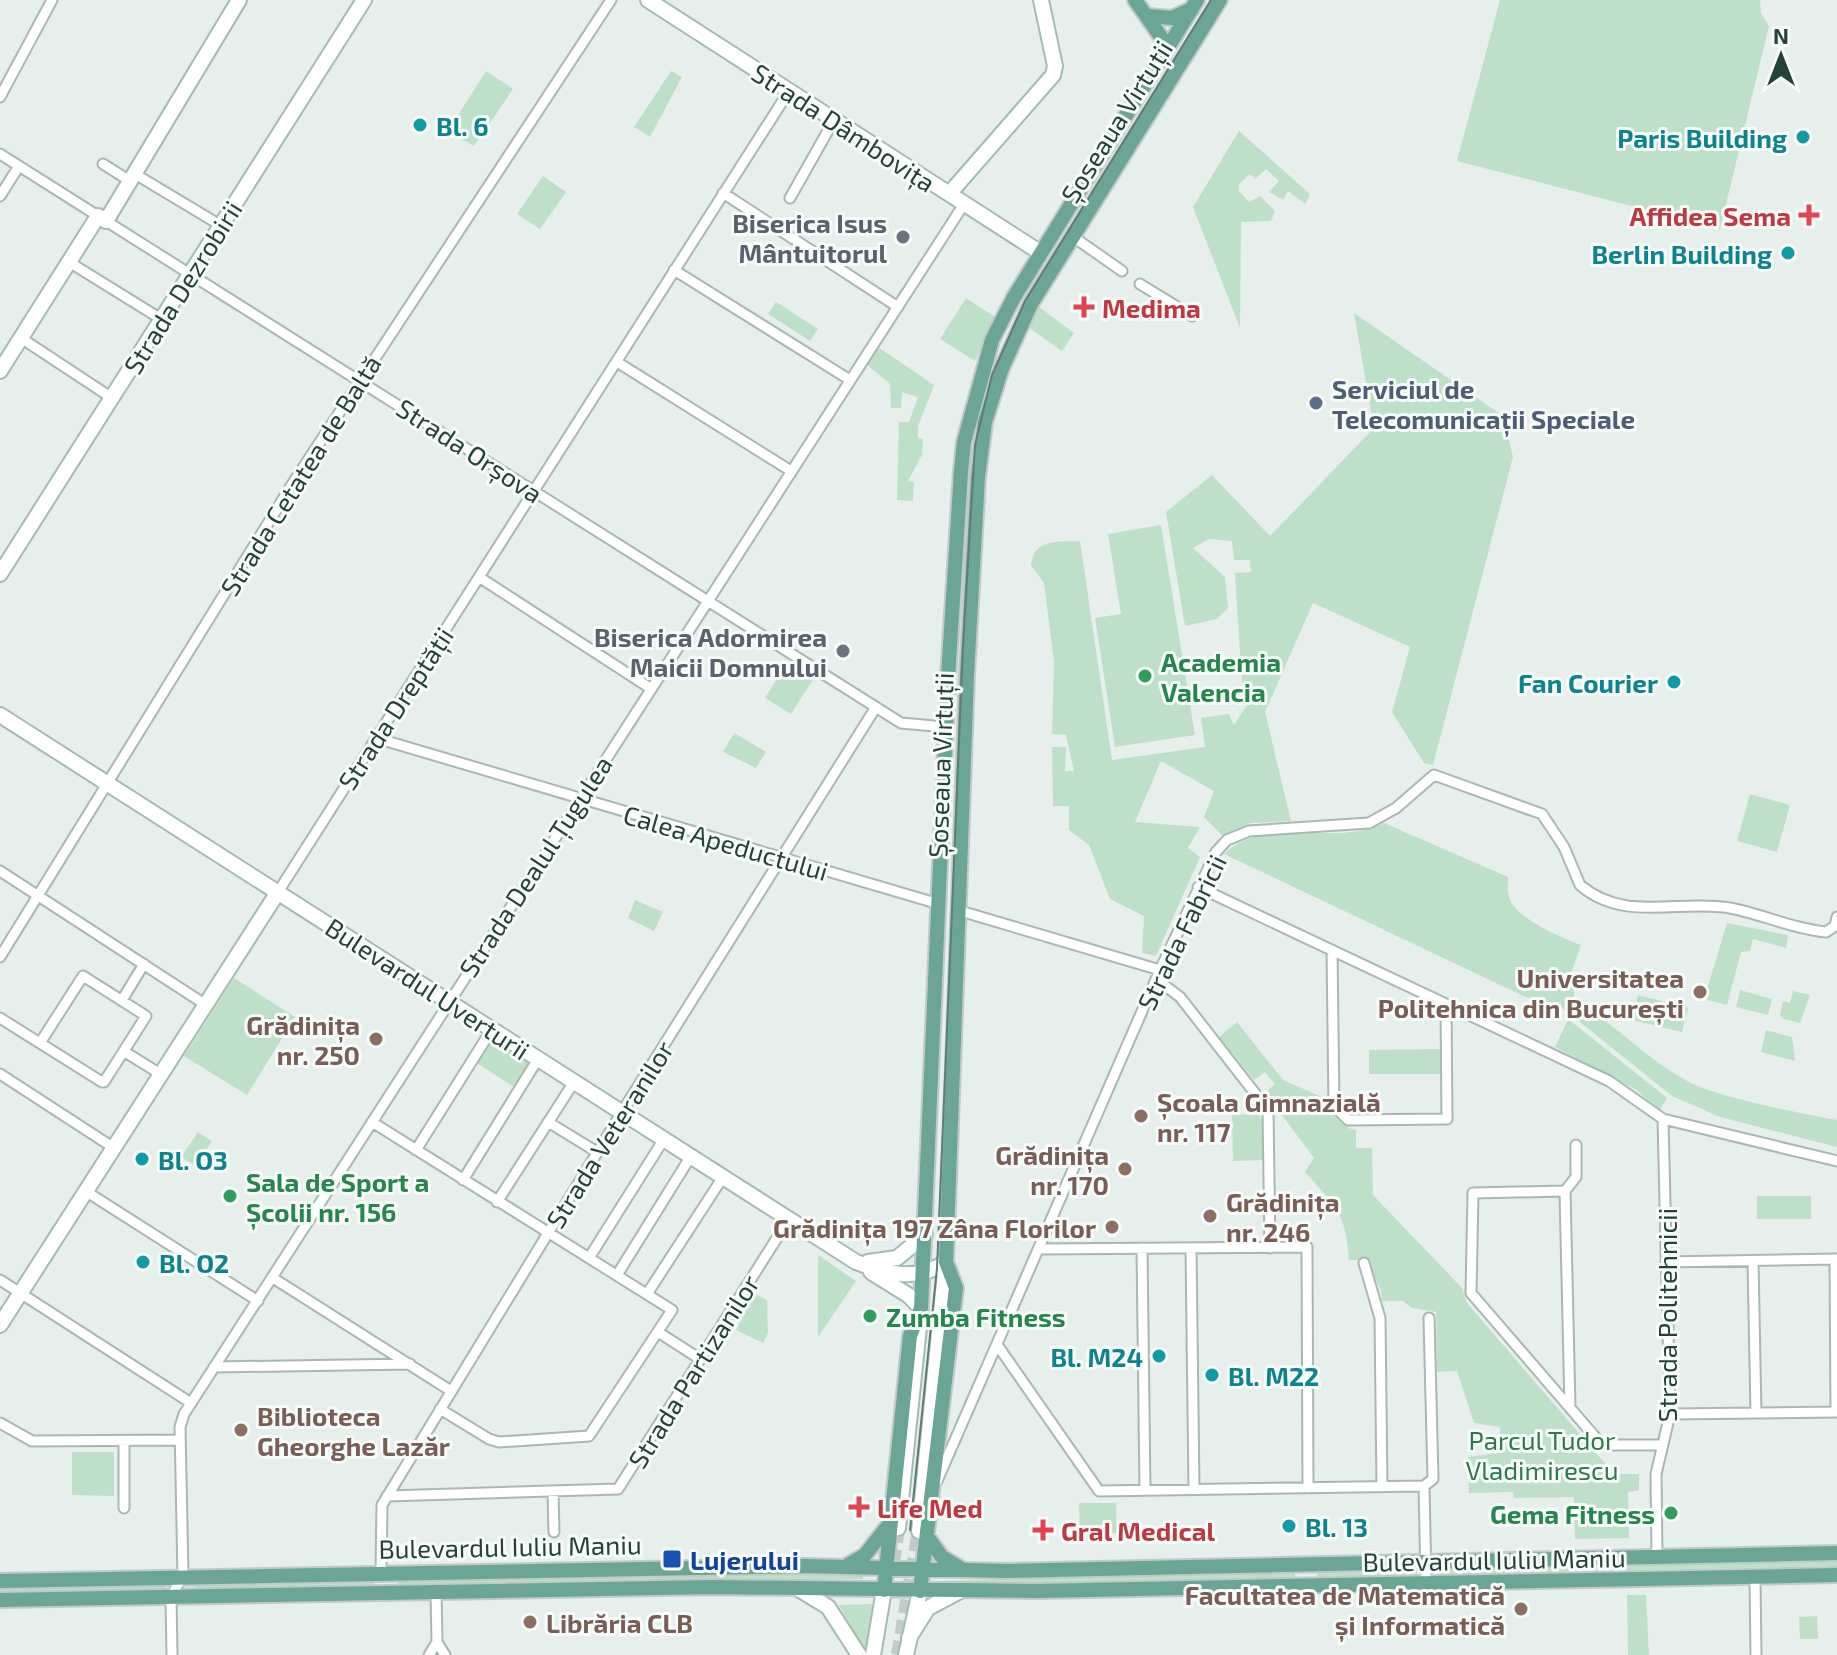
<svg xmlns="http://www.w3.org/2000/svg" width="1837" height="1655" font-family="'Exo 2',sans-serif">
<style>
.green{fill:#bfe0c8}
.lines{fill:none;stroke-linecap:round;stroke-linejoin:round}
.secondary-tunnel{stroke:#bfccc8;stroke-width:14;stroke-dasharray:14 7;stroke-linecap:butt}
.street-casing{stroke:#a8b8b2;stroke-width:13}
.secondary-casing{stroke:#a4bbb3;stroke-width:18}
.primary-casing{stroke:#c2cac8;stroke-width:18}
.street{stroke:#fff;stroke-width:9}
.secondary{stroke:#fff;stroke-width:14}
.primary{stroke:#6aa596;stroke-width:14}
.tram{stroke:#5f7d75;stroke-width:2}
.culture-dot{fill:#0f9aa8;stroke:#f7fbf9;stroke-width:3}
.health-dot{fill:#e0444e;stroke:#f7fbf9;stroke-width:3}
.worship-dot{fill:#6b7280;stroke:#f7fbf9;stroke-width:3}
.service-dot{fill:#5c6f8a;stroke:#f7fbf9;stroke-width:3}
.leisure-dot{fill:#2e9e5b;stroke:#f7fbf9;stroke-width:3}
.education-dot{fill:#8d6e63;stroke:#f7fbf9;stroke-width:3}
.transit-dot{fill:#1a4fb4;stroke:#f7fbf9;stroke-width:3}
.labels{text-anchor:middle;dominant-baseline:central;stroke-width:6;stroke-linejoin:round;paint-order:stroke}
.street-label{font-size:26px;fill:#24423a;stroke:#f7fbf9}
.culture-label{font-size:26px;font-weight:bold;fill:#0d838f;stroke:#f7fbf9;text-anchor:start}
.health-label{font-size:26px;font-weight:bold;fill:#be3a42;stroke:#f7fbf9;text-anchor:start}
.worship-label{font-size:26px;font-weight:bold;fill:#5b616d;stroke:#f7fbf9;text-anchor:end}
.service-label{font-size:26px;font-weight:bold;fill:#4e5e75;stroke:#f7fbf9;text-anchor:start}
.leisure-label{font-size:26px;font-weight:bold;fill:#27864d;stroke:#f7fbf9;text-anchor:start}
.education-label{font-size:26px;font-weight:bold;fill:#785e54;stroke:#f7fbf9;text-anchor:end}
.park-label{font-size:26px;fill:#2d7a4b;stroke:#f7fbf9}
.transit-label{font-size:26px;font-weight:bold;fill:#164399;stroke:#f7fbf9;text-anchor:start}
</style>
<rect width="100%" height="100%" fill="#e6efeb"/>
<path class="green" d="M1500,0H1760L1761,13L1769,26L1720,229L1457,161Z
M486,71L513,89L474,146L448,131Z
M671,71L682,77L650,137L634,127Z
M1239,131L1310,194L1305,204L1288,191L1283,200L1269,192L1279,181L1266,169L1255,179L1250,174L1239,184V191L1249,202L1260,196L1275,211L1271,221L1241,222L1240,328L1193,207Z
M543,176L566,192L540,229L517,214Z
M966,298L995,317L975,361L940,339Z
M776,302L818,329L810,341L768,314Z
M1039,307L1074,333L1062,351L1028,327Z
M1354,313L1503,416L1513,457L1433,765L1424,763L1392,712L1410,647L1313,603L1265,712L1291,821L1250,823L1223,836L1204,817L1214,791L1161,761L1135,822L1200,827L1188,848L1200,857L1156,956L1142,953L1144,916L1110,899L1089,845L1069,830V806H1053L1052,747H1066L1065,771H1074L1066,735L1052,734L1054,662L1044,583L1031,565C1034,538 1058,542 1080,541L1112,760L1205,747L1201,718L1229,714L1234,725L1247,705L1242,683L1235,573L1251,572L1250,560H1234L1232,541L1209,539L1193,548L1225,577L1228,608L1217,619L1185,626L1166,512L1212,475L1270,536L1374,428Z
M878,347L934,385L918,426V438L923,439L922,455L908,481L914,482L913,501L897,500L899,422H909L918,397L902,392L901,408H891L890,384L866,364Z
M1161,525L1195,735L1115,747L1095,618L1121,614L1108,534Z
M788,661L814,678L791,714L765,698Z
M734,733L766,752L756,768L723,752Z
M1750,794L1790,805L1777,852L1737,841Z
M1384,823L1508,877C1508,885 1507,895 1511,902C1521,920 1561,938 1581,945L1569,979L1574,985V1000C1615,1023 1647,1060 1689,1082C1720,1098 1800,1113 1837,1120V1147L1720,1117L1672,1096L1560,1006L1557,1012L1224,854C1266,813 1335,848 1384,823Z
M635,900L663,912L654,931L628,918Z
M1727,923L1788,935L1786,948L1753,939L1750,951L1741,952L1727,1005L1704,999Z
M234,978L295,1017L247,1095L184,1056Z
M1740,990L1772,999L1768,1015L1736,1007Z
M1793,991L1810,995L1800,1023L1783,1019L1780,1015L1783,1001L1790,1003Z
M1638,995L1688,1008L1682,1032L1632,1020Z
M1568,1019L1667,1098L1659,1111L1637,1090L1555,1047Z
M1237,1022L1283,1080L1322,1097C1326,1109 1342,1128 1356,1130V1148H1372L1373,1195L1462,1288L1467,1303L1602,1460L1616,1474H1639V1490L1628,1492L1629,1538L1575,1539L1574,1497L1514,1498L1513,1492L1469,1493L1468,1457L1499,1453L1500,1427L1474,1423L1457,1371L1437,1372L1436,1312L1412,1308L1403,1301H1382L1381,1291L1367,1260H1349C1347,1214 1334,1205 1305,1172L1314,1158L1269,1098L1268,1090L1275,1084L1265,1072L1254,1080L1219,1037Z
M1766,1030L1792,1037L1795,1061L1761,1052Z
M494,1035L532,1059L514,1087L477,1063Z
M1440,1049V1074H1369V1050Z
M1258,1114L1263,1121L1264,1160L1233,1161L1232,1115Z
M198,1132L212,1141L196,1166L181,1157Z
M1757,1196H1811V1219H1757Z
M818,1255L856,1281L818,1337Z
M755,1294L767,1300L768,1333L763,1343L736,1330Z
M72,1452H114V1496L72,1495Z
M1079,1503H1116L1117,1533L1080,1534Z
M1837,1561V1566L1440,1574V1569Z
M1417,1570V1575L1317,1577V1573Z
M863,1572V1579L398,1585V1579Z
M1295,1572V1578L937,1585V1581Z
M373,1579L374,1585L195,1589V1582Z
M166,1583V1590L0,1593V1585Z
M1627,1595H1646L1649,1655H1628Z
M872,1604L870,1654H866L839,1605Z
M1817,1616L1818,1639H1800L1799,1617Z"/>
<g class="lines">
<path class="secondary-tunnel" d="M893,1563L898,1528
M898,1655L919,1531"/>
<defs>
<path id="street" d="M0,97L52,0
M0,154L98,216
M103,164L130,181
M135,174L220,225
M723,193L898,307
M0,196L19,166
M790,198L834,120
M106,221L901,723L945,727
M1072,236L1122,271
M69,262L161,319
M674,270L850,380
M1140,284L1192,316
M21,338L112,398
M617,362L791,471
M479,577L650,688
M376,738L939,904
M0,871L206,1005
M1198,887L1609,1081L1663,1119L1837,1161
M278,892L789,91
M957,910L1160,970
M1332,950L1334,1106L1348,1120L1447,1119L1446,1004
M0,957L291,486L611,0
M1156,979L1180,997L1268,1110L1270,1248
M122,1000L144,964
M0,1018L102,1082H104L146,1016L83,976L40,1043
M125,1052L162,1075
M0,1074L114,1148
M372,1122L672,1310L589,1436L499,1442L489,1439L440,1409
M548,1122L597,1152
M416,1150L492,1029
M463,1180L538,1059
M1565,1191L1473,1193L1471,1293L1602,1445H1661
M87,1192L258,1301
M497,1202L574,1082
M1142,1248L1145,1490
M1191,1248L1194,1489
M1040,1249L1307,1247L1308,1488
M589,1258L664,1139
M1835,1259L1836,1412
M1753,1261L1756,1413
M1666,1262L1837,1259
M1364,1263L1380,1318L1382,1487
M617,1275L691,1156
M273,1278L451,1391
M0,1280L191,1403
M647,1294L723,1177
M658,1332L700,1359
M998,1346L1099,1491L1424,1486
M214,1367L410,1364
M1570,1407L1565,1191L1576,1177V1145
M1670,1414L1837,1412
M0,1423L32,1441L180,1440
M124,1441V1508
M937,1481L1160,970L1216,852L1227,840L1249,831L1369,823L1396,808L1434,775L1542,814L1564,847L1580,885C1624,923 1679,899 1730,908C1762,914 1793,929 1826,932L1835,926L1837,917
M1424,1486L1433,1479L1429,1318
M1424,1486L1426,1584
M553,1492L554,1532
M387,1496L618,1489L789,1219
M1657,1557L1656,1474L1670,1414L1663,1119
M381,1572L382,1505L622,1112L876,707
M1755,1577L1756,1655
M436,1591L437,1642
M437,1642L445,1655
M172,1655L171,1596L183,1576L180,1427L184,1414L964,204
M429,1655L437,1642"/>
<path id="secondary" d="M648,0L1041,253
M949,194L1053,75L1055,66L1041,0
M0,371L98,216L106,221L239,0
M0,574L364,0
M0,715L856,1262C887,1274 917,1282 946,1262
M868,1262L897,1258L925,1235
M871,1272L908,1295L921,1308L898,1528
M0,1325L278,892
M919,1531L946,1262
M797,1588L828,1607L859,1655
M909,1638L928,1608L960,1591
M873,1655L884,1590
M906,1655L920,1591"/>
<path id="primary" d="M1135,0L1161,37L1164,55
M1148,16L1172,18L1192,9
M929,1539L942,1557L960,1568
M848,1565L865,1555L887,1527
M0,1581L805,1566L1006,1571L1837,1553
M884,1590L910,1336L921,1308L948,678L961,471L964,442L992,340L1014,297L1197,0
M920,1591L956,1288L946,1262L967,675L978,477L985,422L1002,368L1031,304L1220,0
M0,1600L712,1587L1037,1591L1837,1575"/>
</defs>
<use href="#street" class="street-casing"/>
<use href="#secondary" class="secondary-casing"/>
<use href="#primary" class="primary-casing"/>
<use href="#street" class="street"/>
<use href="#secondary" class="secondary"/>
<use href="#primary" class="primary"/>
<path class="tram" d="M910,1530L937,1268L963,646L975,445L992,375L1025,301L1211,0"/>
</g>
<g class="culture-dot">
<circle cx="420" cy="125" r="8"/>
<circle cx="1803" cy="137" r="8"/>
<circle cx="1788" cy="253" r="8"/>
<circle cx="1674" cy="682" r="8"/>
<circle cx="142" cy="1159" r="8"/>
<circle cx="143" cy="1262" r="8"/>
<circle cx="1159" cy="1356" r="8"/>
<circle cx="1212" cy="1375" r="8"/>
<circle cx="1289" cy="1526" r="8"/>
</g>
<g class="health-dot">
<path d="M1805 203h8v8h8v8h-8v8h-8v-8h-8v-8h8z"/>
<path d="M1080 295h8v8h8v8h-8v8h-8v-8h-8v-8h8z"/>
<path d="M855 1495h8v8h8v8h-8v8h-8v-8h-8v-8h8z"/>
<path d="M1039 1518h8v8h8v8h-8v8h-8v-8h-8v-8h8z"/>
</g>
<g class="worship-dot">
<circle cx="903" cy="237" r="8"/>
<circle cx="843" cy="651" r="8"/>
</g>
<circle class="service-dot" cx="1316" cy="403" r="8"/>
<g class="leisure-dot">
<circle cx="1145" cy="676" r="8"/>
<circle cx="230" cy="1196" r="8"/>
<circle cx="870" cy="1316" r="8"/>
<circle cx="1671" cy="1513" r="8"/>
</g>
<g class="education-dot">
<circle cx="1700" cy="992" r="8"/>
<circle cx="376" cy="1039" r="8"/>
<circle cx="1141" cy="1116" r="8"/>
<circle cx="1125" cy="1169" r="8"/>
<circle cx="1210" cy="1216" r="8"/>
<circle cx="1112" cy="1227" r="8"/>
<circle cx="241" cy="1430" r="8"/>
<circle cx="1521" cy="1609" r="8"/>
<circle cx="530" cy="1622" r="8"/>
</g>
<rect class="transit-dot" x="662" y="1549" width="20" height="20" rx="4"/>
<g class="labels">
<g class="street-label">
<text transform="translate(1116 121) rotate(-58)">Șoseaua Virtuții</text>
<text transform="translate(844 127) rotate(33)">Strada Dâmbovița</text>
<text transform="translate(182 287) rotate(-58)">Strada Dezrobirii</text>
<text transform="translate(470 450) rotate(33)">Strada Orșova</text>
<text transform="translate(300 475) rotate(-58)">Strada Cetatea de Baltă</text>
<text transform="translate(395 708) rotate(-57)">Strada Dreptății</text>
<text transform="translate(940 765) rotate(-88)">Șoseaua Virtuții</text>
<text transform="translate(726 842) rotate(16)">Calea Apeductului</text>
<text transform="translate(535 866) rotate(-57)">Strada Dealul Țugulea</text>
<text transform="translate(1181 932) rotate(-64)">Strada Fabricii</text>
<text transform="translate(428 988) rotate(33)">Bulevardul Uverturii</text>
<text transform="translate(609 1134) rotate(-58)">Strada Veteranilor</text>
<text transform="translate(1666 1315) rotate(-90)">Strada Politehnicii</text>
<text transform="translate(693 1371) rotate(-58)">Strada Partizanilor</text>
<text transform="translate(510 1546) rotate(-1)">Bulevardul Iuliu Maniu</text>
<text transform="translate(1494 1559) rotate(-1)">Bulevardul Iuliu Maniu</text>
</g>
<g class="culture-label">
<text x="436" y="125">Bl. 6</text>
<text x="1787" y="137" text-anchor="end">Paris Building</text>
<text x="1772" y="253" text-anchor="end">Berlin Building</text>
<text x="1658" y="682" text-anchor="end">Fan Courier</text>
<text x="158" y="1159">Bl. O3</text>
<text x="159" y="1262">Bl. O2</text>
<text x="1143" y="1356" text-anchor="end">Bl. M24</text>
<text x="1228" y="1375">Bl. M22</text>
<text x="1305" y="1526">Bl. 13</text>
</g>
<g class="health-label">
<text x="1791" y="215" text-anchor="end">Affidea Sema</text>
<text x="1102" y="307">Medima</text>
<text x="877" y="1507">Life Med</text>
<text x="1061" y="1530">Gral Medical</text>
</g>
<g class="worship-label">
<text x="887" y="222">Biserica Isus<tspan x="887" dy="30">Mântuitorul</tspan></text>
<text x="827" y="636">Biserica Adormirea<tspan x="827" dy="30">Maicii Domnului</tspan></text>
</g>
<g class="service-label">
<text x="1332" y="388">Serviciul de<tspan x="1332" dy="30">Telecomunicații Speciale</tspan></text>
</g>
<g class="leisure-label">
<text x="1161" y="661">Academia<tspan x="1161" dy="30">Valencia</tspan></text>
<text x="246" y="1181">Sala de Sport a<tspan x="246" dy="30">Școlii nr. 156</tspan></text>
<text x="886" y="1316">Zumba Fitness</text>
<text x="1655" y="1513" text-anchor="end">Gema Fitness</text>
</g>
<g class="education-label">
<text x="1684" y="977">Universitatea<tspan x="1684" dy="30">Politehnica din București</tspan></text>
<text x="360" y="1024">Grădinița<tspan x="360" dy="30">nr. 250</tspan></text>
<text x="1157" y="1101" text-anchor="start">Școala Gimnazială<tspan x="1157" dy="30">nr. 117</tspan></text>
<text x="1109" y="1154">Grădinița<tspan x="1109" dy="30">nr. 170</tspan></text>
<text x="1226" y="1201" text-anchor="start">Grădinița<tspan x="1226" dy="30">nr. 246</tspan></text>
<text x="1096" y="1227">Grădinița 197 Zâna Florilor</text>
<text x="257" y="1415" text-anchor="start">Biblioteca<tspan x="257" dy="30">Gheorghe Lazăr</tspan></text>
<text x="1505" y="1594">Facultatea de Matematică<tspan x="1505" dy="30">și Informatică</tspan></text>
<text x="546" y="1622" text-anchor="start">Librăria CLB</text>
</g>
<g class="park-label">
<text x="1542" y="1439">Parcul Tudor<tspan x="1542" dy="30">Vladimirescu</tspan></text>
</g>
<g class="transit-label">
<text x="690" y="1559">Lujerului</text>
</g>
</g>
<g transform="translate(1781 56)" stroke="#f7fbf9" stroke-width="6" paint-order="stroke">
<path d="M0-6L14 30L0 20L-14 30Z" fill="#24423a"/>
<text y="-12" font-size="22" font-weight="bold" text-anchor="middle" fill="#24423a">N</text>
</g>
</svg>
